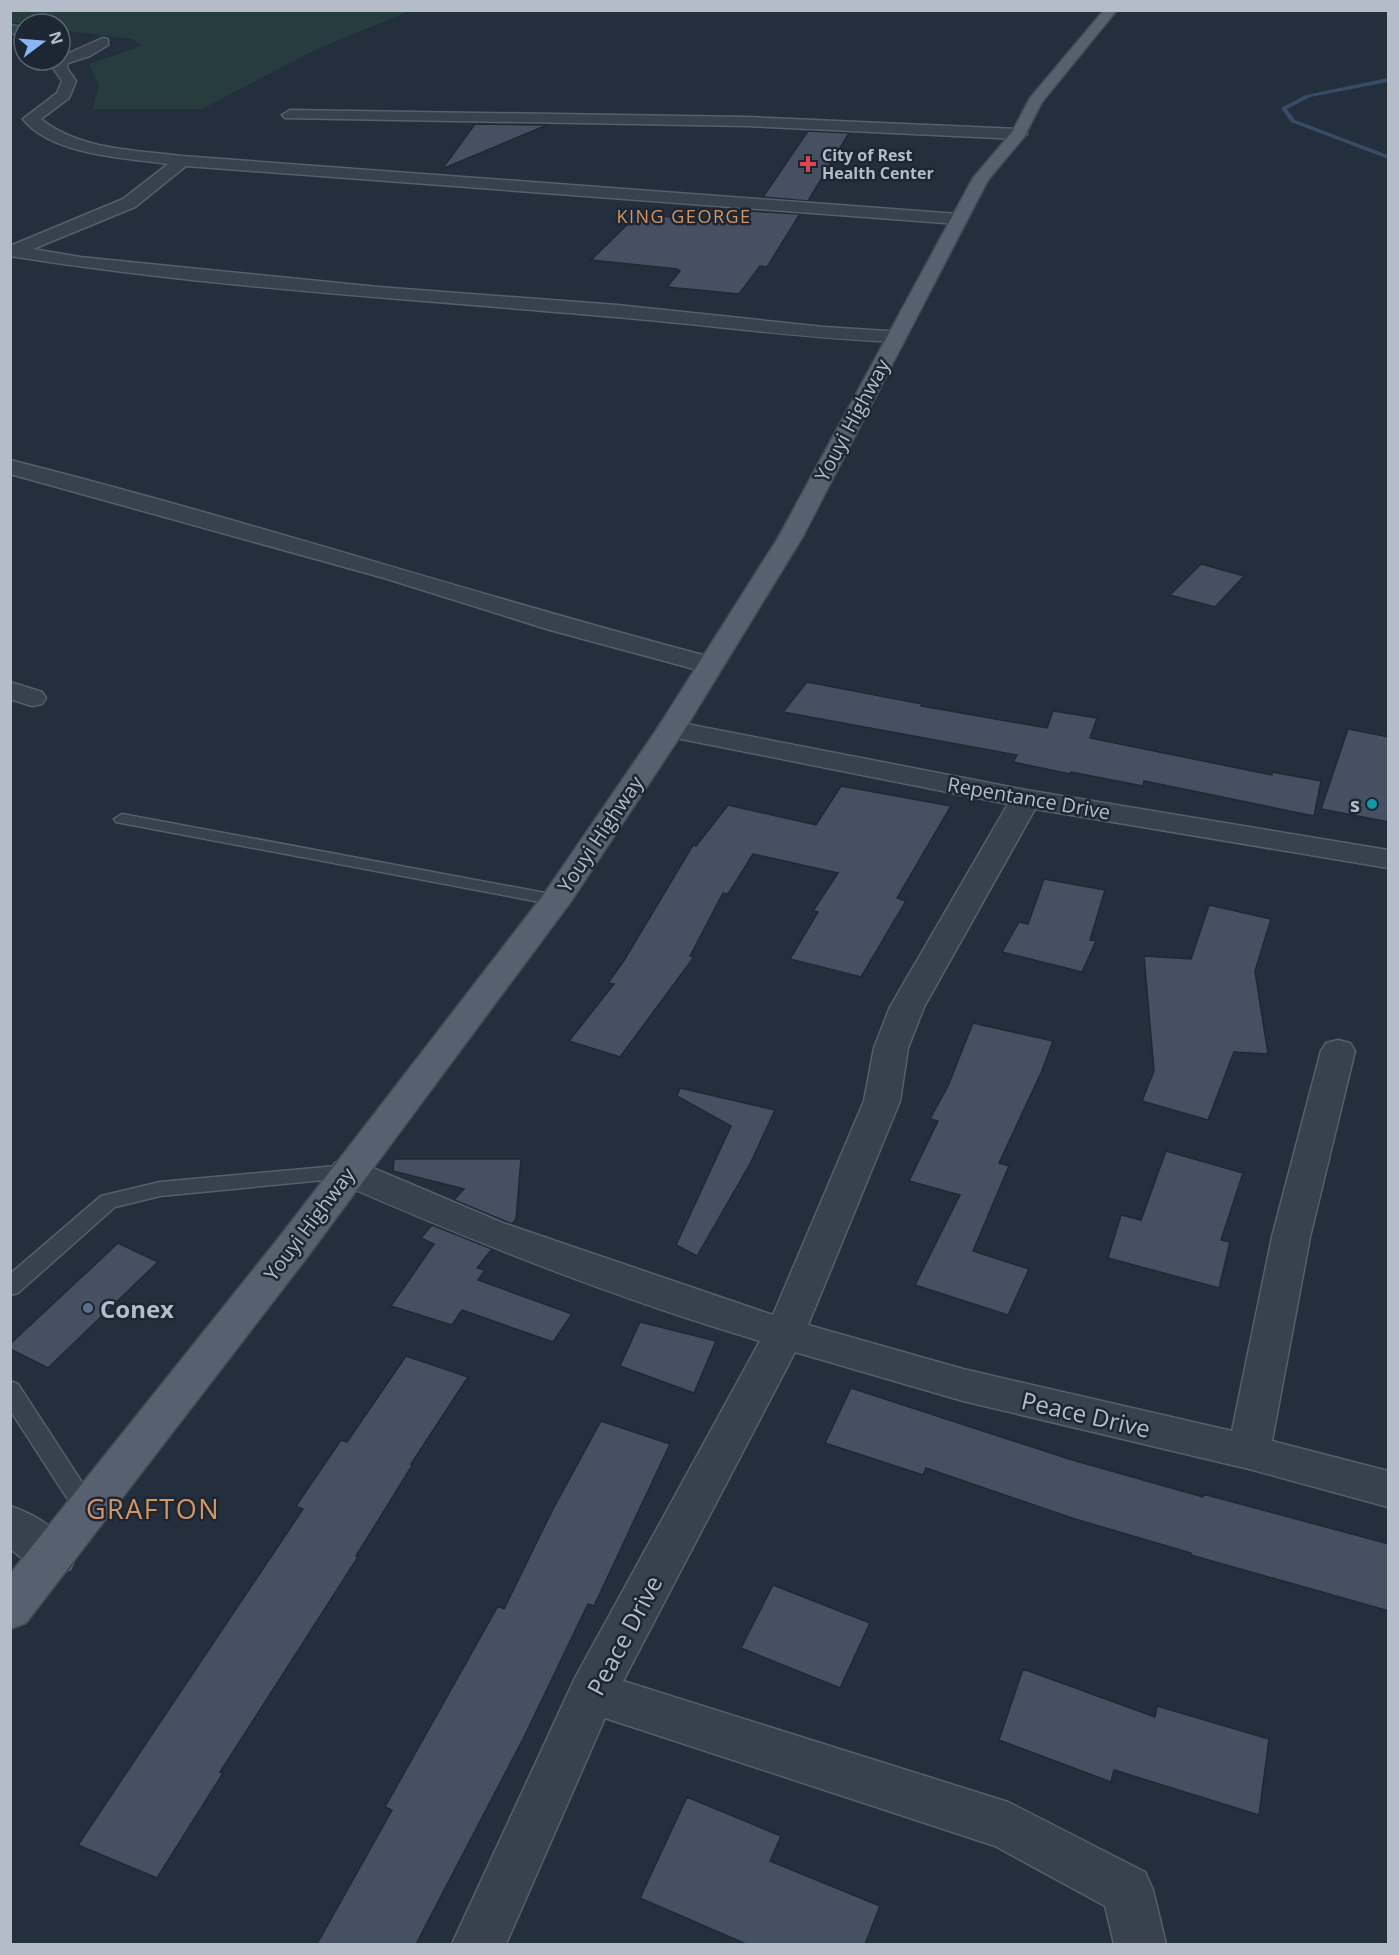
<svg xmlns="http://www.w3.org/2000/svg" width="1399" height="1955" font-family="'Open Sans',sans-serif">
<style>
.green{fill:#263c3f}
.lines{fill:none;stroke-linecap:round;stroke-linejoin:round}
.stream{fill:#394c67;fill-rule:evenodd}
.building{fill:#455162;stroke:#1f2835;stroke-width:1.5}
.service-casing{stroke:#565f6c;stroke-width:3}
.minor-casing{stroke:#565f6c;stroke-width:3}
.primary-casing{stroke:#414a57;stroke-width:3}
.service{fill:#38414e;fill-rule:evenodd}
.minor{fill:#38414e;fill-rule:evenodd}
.primary{fill:#56606e;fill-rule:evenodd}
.health-dot{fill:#e0444e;stroke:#1d2633;stroke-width:2}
.culture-dot{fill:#0f9aa8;stroke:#1d2633;stroke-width:2}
.service-dot{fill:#5c6f8a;stroke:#1d2633;stroke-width:2}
.labels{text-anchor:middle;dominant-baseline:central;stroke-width:5;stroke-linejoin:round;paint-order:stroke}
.far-poi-label{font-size:16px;font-weight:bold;fill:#b4bcc9;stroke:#1d2633;text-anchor:start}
.far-neighbourhood-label{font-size:18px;letter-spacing:1.5px;fill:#d59563;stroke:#1d2633}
.street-label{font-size:20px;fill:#b4bcc9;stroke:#1d2633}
.poi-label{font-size:20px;font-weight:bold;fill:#b4bcc9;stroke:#1d2633;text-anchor:end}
.near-poi-label{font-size:24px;font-weight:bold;fill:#b4bcc9;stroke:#1d2633;text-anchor:start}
.near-street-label{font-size:24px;fill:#b4bcc9;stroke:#1d2633}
.near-quarter-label{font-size:27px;letter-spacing:1.5px;fill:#d59563;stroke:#1d2633}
</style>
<rect width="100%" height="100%" fill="#242f3e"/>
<path class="green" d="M11,10H409V11L313,51L202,109H93L99,85L89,64L142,46L132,39L60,30V24L11,23Z"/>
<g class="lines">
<path class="stream" d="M1388,78V82L1310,97L1287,109L1295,120L1388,155V159L1291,122L1281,108L1306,95Z"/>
</g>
<path class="building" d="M475,124L547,125L442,169Z
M808,131L849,133L808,201L763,197Z
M748,211L800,214L767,267L760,266L739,294L667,287L680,271L677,269L591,260L638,214L715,221L721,214L744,216Z
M1201,564L1244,576L1215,607L1170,595Z
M807,682L922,704L921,706L1047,728L1053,711L1097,718L1090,738L1272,775V772L1321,781L1314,816L1144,781L1143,786L1071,772L1070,774L1013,762L1017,755L783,712Z
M1348,729L1389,737V822L1321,809Z
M841,786L951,806L897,898L906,901L861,977L790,959L818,912L813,911L838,873L753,854L728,894L723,893L690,956L694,957L620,1057L569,1041L614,984L608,983L623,962L693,845L696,846L728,805L816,825Z
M1044,879L1105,890L1090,940L1096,941L1082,972L1002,952L1019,922L1028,924Z
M1209,905L1271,919L1255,971L1268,1054L1234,1052L1208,1120L1142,1101L1154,1071L1144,956L1191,959Z
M973,1023L1053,1041L1041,1073L999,1163L1009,1166L973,1251L1029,1269L1008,1315L915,1285L960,1195L909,1181L938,1121L930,1119L948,1086Z
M680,1088L775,1110L751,1162L697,1256L676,1245L731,1126L677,1096Z
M1166,1151L1243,1173L1221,1240L1230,1242L1219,1288L1108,1258L1121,1215L1141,1220Z
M394,1159H521L516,1219L512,1224L454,1200L464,1189L393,1171Z
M432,1225L492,1249L477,1268L485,1270L478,1280L572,1314L553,1342L462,1310L452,1325L391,1306L434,1244L421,1238Z
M118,1243L158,1262L48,1368L10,1349V1344Z
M640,1322L716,1341L694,1393L620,1366Z
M406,1356L468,1377L411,1464H413L356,1556L358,1557L220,1772L223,1773L157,1878L78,1845L303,1509L296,1506L341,1440L347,1442Z
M851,1388L1069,1459L1203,1497V1494L1389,1544V1611L1191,1555V1553L1075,1519L926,1468L923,1475L825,1443Z
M601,1421L670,1444L594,1606L588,1604L523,1739L416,1944H317L392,1810L385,1807L498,1606L504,1609L552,1511Z
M773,1585L870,1623L840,1688L741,1648Z
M1023,1669L1155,1717L1157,1706L1269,1739L1259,1815L1114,1770L1111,1782L999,1740Z
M687,1797L781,1836L770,1861L880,1906L865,1944H746L640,1898Z"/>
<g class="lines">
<defs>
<path id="service" d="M122,814L556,895L565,900L556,905L116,822L114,819Z
M348,1165L355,1167L358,1172L355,1177L160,1196L115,1207L18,1293L10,1295V1274L101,1196L160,1182Z
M10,1381L18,1384L96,1504L100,1511L96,1518L88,1521L80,1518L10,1410Z"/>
<path id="minor" d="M10,25L24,27V35L10,33Z
M103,38L108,39V45L90,56L68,63L67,68L76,81L69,98L41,119C79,150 135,150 182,156L958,214L967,219L958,224L186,166L135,207L33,249L80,257L378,287L617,305L824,327L903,332L906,336L903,340L896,342C802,338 709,325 616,317C414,299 211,288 10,256V246L123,199L168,164C126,158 51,155 23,119L57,93L62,81L53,68L55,60H60V57Z
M290,110L746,117L1019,129L1027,134L1019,139L746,126L285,118L282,115Z
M10,460C248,520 481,597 718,659L722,665L718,671L709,673L550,630L384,578L10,474Z
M10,682L42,692L46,698L42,704L32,706L10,699Z
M671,721L1026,790L1388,850V868L1035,809L924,1007L908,1048L900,1101L808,1325L963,1369L1232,1431L1272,1237L1321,1051L1326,1043L1338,1040L1350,1043L1355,1051L1310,1237L1272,1441L1388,1471V1507L1249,1469L963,1401L795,1352L623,1681L1008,1802L1145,1872L1153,1890L1166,1944H1114L1105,1906L995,1846L605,1718L506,1944H452L575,1678L760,1341C615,1298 474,1242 335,1181L329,1172L335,1163L348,1159L361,1163L503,1223L773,1315L864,1101L874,1048L890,1007L1008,804L661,735L657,729L661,723Z
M10,1506C35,1514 65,1533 76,1556L70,1569C43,1579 32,1565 10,1549Z"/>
<path id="primary" d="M1104,10H1117L1042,102L1024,137L988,180L802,538L685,729L572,900L305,1260L26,1623L10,1629V1574L277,1240L544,894L657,729L778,538L973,178L1012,132L1030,98Z"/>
</defs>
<use href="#service" class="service-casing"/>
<use href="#minor" class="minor-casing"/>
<use href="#primary" class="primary-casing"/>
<use href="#service" class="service"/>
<use href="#minor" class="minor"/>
<use href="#primary" class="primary"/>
</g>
<path class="health-dot" d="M805 155h6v6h6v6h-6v6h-6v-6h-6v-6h6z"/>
<circle class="culture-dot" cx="1372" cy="804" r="6"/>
<circle class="service-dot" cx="88" cy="1308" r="6"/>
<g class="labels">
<g class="far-poi-label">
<text x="822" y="155">City of Rest<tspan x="822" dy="18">Health Center</tspan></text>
</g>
<g class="far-neighbourhood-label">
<text x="684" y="216">KING GEORGE</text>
</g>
<g class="street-label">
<text transform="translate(852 420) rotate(-62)">Youyi Highway</text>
<text transform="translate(1029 798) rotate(10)">Repentance Drive</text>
<text transform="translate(600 834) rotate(-56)">Youyi Highway</text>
<text transform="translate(309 1224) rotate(-53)">Youyi Highway</text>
</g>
<g class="poi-label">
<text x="1360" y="804">s</text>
</g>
<g class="near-poi-label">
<text x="100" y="1308">Conex</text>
</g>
<g class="near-street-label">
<text transform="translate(1086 1414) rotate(13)">Peace Drive</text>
<text transform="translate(624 1635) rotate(-62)">Peace Drive</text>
</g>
<g class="near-quarter-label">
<text x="153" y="1508">GRAFTON</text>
</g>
</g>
<rect width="1399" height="1955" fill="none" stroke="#b4bcc9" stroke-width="24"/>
<g transform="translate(42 42) rotate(74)"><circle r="28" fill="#1d2633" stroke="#59626f" stroke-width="1.5"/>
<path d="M0-4.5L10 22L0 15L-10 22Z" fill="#8ab4f8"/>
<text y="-9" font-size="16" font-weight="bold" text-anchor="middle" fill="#b4bcc9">N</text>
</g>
</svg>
